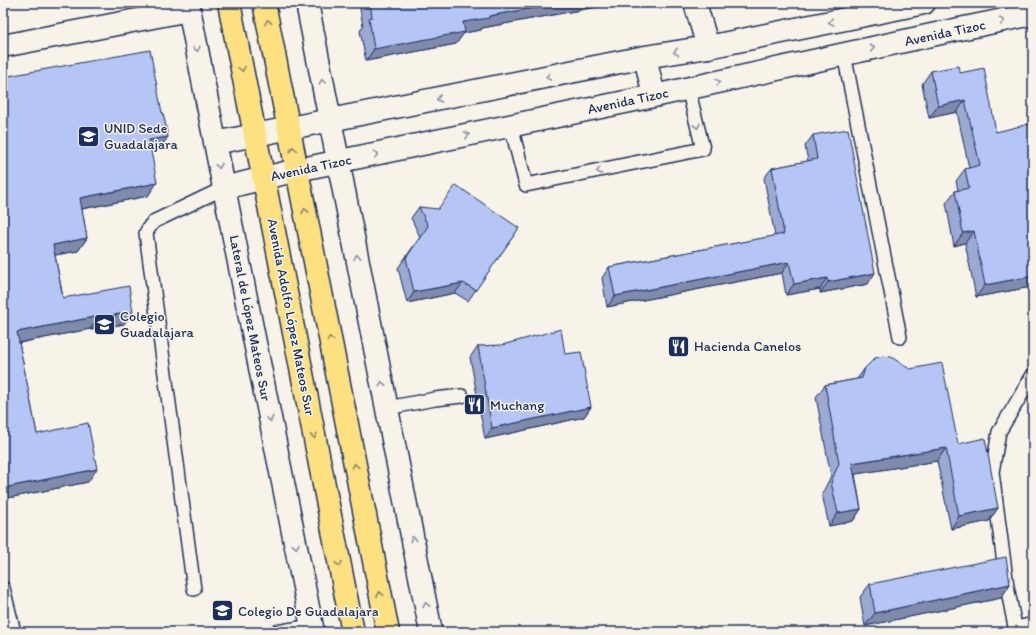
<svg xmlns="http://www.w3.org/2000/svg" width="1036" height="635" font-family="Itim,sans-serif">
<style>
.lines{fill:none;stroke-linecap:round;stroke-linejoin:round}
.lane-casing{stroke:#1b2f5e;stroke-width:16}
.street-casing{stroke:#1b2f5e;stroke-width:25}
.secondary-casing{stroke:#1b2f5e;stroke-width:25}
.primary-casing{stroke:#1b2f5e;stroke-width:25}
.lane{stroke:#f7f3e8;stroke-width:13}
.street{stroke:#f7f3e8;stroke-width:22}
.secondary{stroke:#f7f3e8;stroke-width:22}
.primary{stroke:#fde080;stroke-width:22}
.wall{fill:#9ca9d3;stroke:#1b2f5e}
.shaded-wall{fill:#7f8aac;stroke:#1b2f5e}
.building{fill:#b5c5f5;stroke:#1b2f5e}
.oneway{stroke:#8991a3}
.oneway2{stroke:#8c886f}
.labels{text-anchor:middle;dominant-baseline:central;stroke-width:3;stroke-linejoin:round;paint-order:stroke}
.street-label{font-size:14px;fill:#1b2f5e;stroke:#f7f3e8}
.poi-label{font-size:14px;fill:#1b2f5e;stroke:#f7f3e8;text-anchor:start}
</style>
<rect width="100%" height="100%" fill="#f7f3e8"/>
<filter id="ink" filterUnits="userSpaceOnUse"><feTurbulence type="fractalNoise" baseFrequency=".025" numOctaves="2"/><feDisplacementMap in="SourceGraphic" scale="8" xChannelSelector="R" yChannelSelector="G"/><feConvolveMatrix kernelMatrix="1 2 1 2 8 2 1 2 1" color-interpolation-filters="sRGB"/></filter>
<g filter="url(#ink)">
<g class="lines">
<defs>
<path id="lane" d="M844,54L900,337
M511,126L526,185L703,149L688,88
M387,408L435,399L462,396
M3,588L14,632
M194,589L146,233L150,226L155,221L224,188
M276,632L312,626
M1016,632L1007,586L992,472L999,432L1033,375"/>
<path id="street" d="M695,3L708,47
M3,46L189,10
M1018,632L1033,629"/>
<path id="secondary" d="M188,3L224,188L313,632
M307,3L330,120L431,632
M645,57L654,96
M215,143L645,57L708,47L924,3
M224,188L297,170L654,96L950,31L1033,14"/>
<path id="primary" d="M229,3L353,632
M264,3L388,632"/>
</defs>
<use href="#lane" class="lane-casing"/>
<use href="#street" class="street-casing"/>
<use href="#secondary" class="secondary-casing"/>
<use href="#primary" class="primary-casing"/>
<use href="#lane" class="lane"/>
<use href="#street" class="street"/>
<use href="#secondary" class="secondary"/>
<use href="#primary" class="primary"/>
</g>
<path class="wall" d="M359,3H618L482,28L481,30L464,33L456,44L366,61L360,31L363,26Z
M931,71L960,73L996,132L1031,287L976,297L965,243L954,246L946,203L955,191L958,190L956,181L965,169L969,168L957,112L929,118L922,84Z
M3,77L159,150L151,151L148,196L82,209L87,238L78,251L55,255L63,298L124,324L91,330L90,329L19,343L37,434L88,482L3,499Z
M813,135L868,284L820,293V289L786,295L782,273L607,307L602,278L609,267L775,236L764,178L772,168L808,161L805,146Z
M419,207L519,228L468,301L455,293L407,303L398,268L420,237L411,218Z
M478,346L591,407L584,417L485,439L470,357Z
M865,368L958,444L998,508L989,521L951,529L937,461L855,474L861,509L853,521L829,526L822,494L831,476L816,397L825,385L857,379Z
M870,584H1010L1001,598L865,626L860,597Z"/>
<path class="shaded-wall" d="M560,3H618L482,28L481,30L464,33L456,44L366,61L374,49L463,22L489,16Z
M965,100L957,112L929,118L938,106Z
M168,137L159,150L140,153L149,140Z
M157,183L148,196L71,211L80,198Z
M974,231L965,243L954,246L963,233Z
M87,238L78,251L44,257L53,245Z
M789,262L782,273L607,307L615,296Z
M875,273L868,284L820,293L828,282Z
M1033,276V283L1031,287L976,297L985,285Z
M827,278L820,289L786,295L794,284Z
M463,283L455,293L407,303L414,292Z
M133,312L124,324L91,330L100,317Z
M99,316L90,329L8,345L17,332Z
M591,407L584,417L485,439L492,428Z
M946,448L937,461L844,476L852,463Z
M97,469L88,482L3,499V488Z
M998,508L989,521L951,529L959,516Z
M861,509L853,521L829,526L838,513Z
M1010,584L1001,598L865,626L875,613Z"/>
<path class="building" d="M370,3H560L489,16V18L463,22L465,32L374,49L369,18L372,17Z
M150,50L162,113L163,112L168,137L149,140L157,183L80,198L87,238L53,245L63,298L129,286L133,312L100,317L99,316L17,332L37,434L88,423L97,469L3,488V77Z
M958,66L960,73L984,68L996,132L1033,123V276L985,285L974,231L963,233L955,191L969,188L965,169L980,165L965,100L938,106L931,71Z
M848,129L875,273L828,282L827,278L794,284L789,262L615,296L609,267L784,234L772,168L817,159L813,135Z
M456,185L519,228L476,290L463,283L414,292L406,258L428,226L419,207L438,209Z
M561,329L565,354L581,352L591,407L492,428L478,346L502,345Z
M883,356L891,357L910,369L942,363L958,444L985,438L998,508L959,516L946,448L852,463L861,509L838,513L831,482L839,463L825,385L862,378L865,368L875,358Z
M1006,557L1010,584L875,613L870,584Z"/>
<defs><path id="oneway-chevron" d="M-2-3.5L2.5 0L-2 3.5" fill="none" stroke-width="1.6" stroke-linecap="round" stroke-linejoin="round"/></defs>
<g class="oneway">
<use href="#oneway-chevron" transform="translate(1002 21) rotate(-12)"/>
<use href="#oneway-chevron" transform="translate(831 22) rotate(169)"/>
<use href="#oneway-chevron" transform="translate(872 48) rotate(-12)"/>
<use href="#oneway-chevron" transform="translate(197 49) rotate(79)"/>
<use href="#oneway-chevron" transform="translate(676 52) rotate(170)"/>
<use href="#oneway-chevron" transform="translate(548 77) rotate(169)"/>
<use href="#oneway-chevron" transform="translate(322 82) rotate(-101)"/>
<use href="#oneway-chevron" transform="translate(718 82) rotate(-12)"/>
<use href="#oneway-chevron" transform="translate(439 99) rotate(169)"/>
<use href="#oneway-chevron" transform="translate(697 126) rotate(77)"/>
<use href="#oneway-chevron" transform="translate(467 135) rotate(-12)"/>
<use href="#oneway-chevron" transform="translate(376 154) rotate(-12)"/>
<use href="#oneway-chevron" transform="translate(219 166) rotate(80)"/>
<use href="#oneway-chevron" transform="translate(599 171) rotate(168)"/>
<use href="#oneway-chevron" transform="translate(357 257) rotate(-101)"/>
<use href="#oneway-chevron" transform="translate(382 384) rotate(-101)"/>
<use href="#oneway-chevron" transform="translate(270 419) rotate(79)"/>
<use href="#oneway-chevron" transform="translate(413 539) rotate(-101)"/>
<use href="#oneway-chevron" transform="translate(296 546) rotate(79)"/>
<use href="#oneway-chevron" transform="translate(426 605) rotate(-101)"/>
</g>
<g class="oneway2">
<use href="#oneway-chevron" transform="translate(268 22) rotate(-101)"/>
<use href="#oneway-chevron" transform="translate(242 69) rotate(79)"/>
<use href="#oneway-chevron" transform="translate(293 149) rotate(-101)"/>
<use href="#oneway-chevron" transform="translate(305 211) rotate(-101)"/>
<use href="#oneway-chevron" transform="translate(330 339) rotate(-101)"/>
<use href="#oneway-chevron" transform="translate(314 436) rotate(79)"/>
<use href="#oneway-chevron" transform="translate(355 466) rotate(-101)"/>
<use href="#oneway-chevron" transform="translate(339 564) rotate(79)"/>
<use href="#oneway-chevron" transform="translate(380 594) rotate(-101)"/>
</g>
</g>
<defs>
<symbol id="school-square" viewBox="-11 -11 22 22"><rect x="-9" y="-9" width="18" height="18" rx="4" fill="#1b2f5e" stroke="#f7f3e8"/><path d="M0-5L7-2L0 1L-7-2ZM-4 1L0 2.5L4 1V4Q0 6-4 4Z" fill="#fff"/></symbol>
<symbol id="restaurant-square" viewBox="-11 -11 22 22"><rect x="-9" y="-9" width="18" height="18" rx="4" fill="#1b2f5e" stroke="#f7f3e8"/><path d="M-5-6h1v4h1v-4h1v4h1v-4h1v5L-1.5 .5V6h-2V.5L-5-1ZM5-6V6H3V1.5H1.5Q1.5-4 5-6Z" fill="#fff"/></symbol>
<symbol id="university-square" viewBox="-11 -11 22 22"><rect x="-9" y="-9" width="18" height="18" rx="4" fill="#1b2f5e" stroke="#f7f3e8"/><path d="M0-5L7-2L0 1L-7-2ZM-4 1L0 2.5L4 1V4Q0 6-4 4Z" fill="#fff"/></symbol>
</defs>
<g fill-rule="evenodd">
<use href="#school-square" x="76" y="124" width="25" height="25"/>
<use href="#school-square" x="92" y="312" width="25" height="25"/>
<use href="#restaurant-square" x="666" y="334" width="25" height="25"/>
<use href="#restaurant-square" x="462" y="392" width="25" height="25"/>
<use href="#university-square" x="210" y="598" width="25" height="25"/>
</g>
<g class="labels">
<g class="street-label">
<text transform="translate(945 33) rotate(-12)">Avenida Tizoc</text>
<text transform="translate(628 101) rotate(-12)">Avenida Tizoc</text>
<text transform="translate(311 168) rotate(-12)">Avenida Tizoc</text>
<text transform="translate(291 317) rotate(79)">Avenida Adolfo López Mateos Sur</text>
<text transform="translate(250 318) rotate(79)">Lateral de López Mateos Sur</text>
</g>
<g class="poi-label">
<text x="104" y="128">UNID Sede<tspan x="104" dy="16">Guadalajara</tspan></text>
<text x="120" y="316">Colegio<tspan x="120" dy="16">Guadalajara</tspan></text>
<text x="694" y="346">Hacienda Canelos</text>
<text x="490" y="405">Muchang</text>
<text x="238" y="611">Colegio De Guadalajara</text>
</g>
</g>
<rect width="1036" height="635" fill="none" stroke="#f7f3e8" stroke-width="16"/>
<rect x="8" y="8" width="1020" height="619" fill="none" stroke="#1b2f5e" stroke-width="1.5" filter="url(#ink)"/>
</svg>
